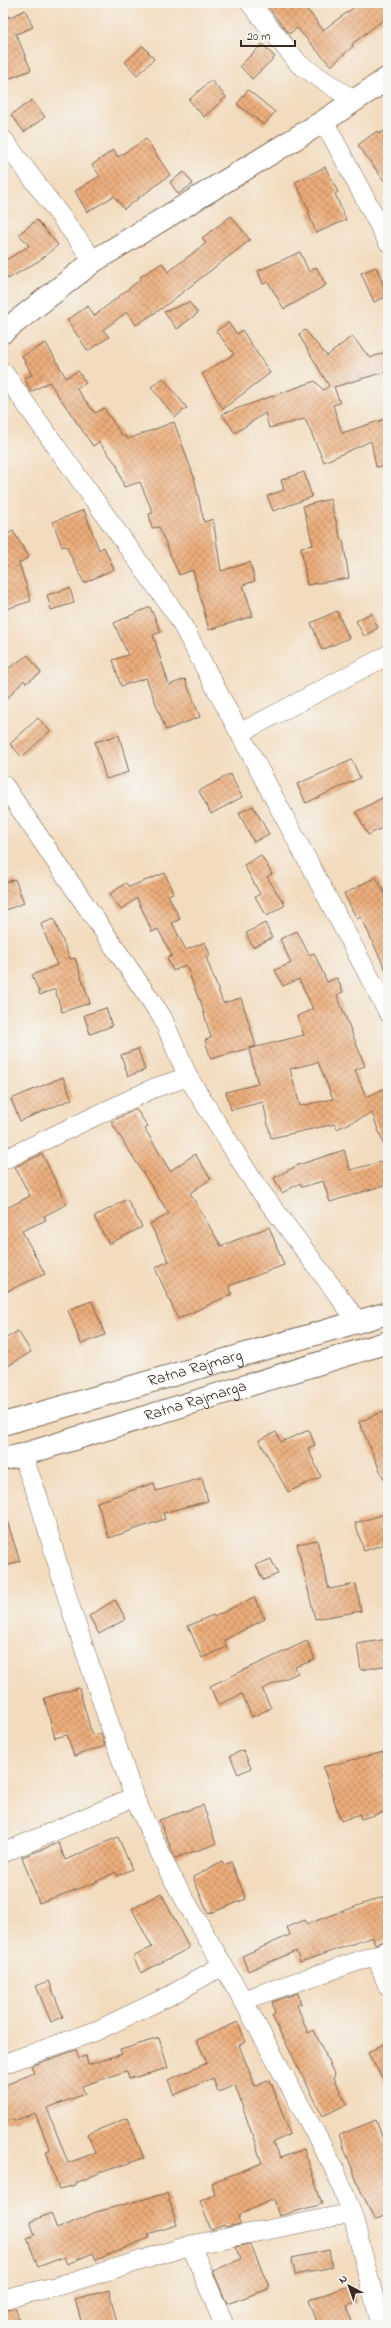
<svg xmlns="http://www.w3.org/2000/svg" width="391" height="2328" font-family="'Indie Flower',sans-serif">
<style>
.building{fill:url(#building-cross-hatch);fill-rule:evenodd}
.lines{fill:none;stroke-linecap:round;stroke-linejoin:round}
.street-casing{stroke:#7b6856;stroke-width:20}
.secondary-casing{stroke:#7b6856;stroke-width:24}
.primary-casing{stroke:#7b6856;stroke-width:24}
.street{stroke:#fff;stroke-width:19}
.secondary{stroke:#fff;stroke-width:22}
.primary{stroke:#fff;stroke-width:22}
.labels{text-anchor:middle;dominant-baseline:central;stroke-width:3;stroke-linejoin:round;paint-order:stroke}
.street-label{font-size:16px;fill:#3b2a1e;stroke:#f6f6f2}
</style>
<defs>
<pattern id="building-cross-hatch" width="8" height="8" patternUnits="userSpaceOnUse"><rect width="8" height="8" fill="#ecad7b"/><path d="M0 0l8 8M0 8l8-8" fill="none" stroke="#c08d64"/></pattern>
</defs>
<rect width="100%" height="100%" fill="#f6f6f2"/>
<filter id="ink" filterUnits="userSpaceOnUse"><feTurbulence type="fractalNoise" baseFrequency=".025" numOctaves="2"/><feDisplacementMap in="SourceGraphic" scale="8" xChannelSelector="R" yChannelSelector="G"/><feConvolveMatrix kernelMatrix="1 2 1 2 8 2 1 2 1" color-interpolation-filters="sRGB"/></filter>
<filter id="wash" filterUnits="userSpaceOnUse"><feTurbulence type="fractalNoise" baseFrequency=".012" numOctaves="4" result="noise"/><feDisplacementMap in="SourceGraphic" scale="16" xChannelSelector="R" yChannelSelector="G"/><feGaussianBlur stdDeviation="0.9" result="paint"/><feColorMatrix in="noise" values="0 0 0 0 0 0 0 0 0 0 0 0 0 0 0 0 0 1.4 0 .05"/><feComposite in="paint" operator="in"/></filter>
<g filter="url(#wash)">
<rect width="100%" height="100%" fill="#f3dcbe"/>
<g id="blocks">
<path class="building" d="M3,3L9,18L25,10L33,27L16,34L31,70L3,81Z
M265,3H302L323,30L360,3H388V16L352,44L353,46L331,66L297,28L289,34Z
M262,44L275,57L252,79L240,66Z
M143,46L154,59L137,75L125,62Z
M211,80L226,97L204,117L189,100Z
M248,90L275,112L264,125L237,104Z
M32,100L45,117L24,132L11,115Z
M388,129V186L358,145L377,131L379,134Z
M146,139L170,175L124,209L114,196L87,212L75,191L100,176L92,165L113,150L118,157Z
M325,167L338,192L335,194L346,220L316,233L308,213L310,212L295,182Z
M184,172L193,184L178,194L170,182Z
M231,216L250,240L161,309L136,325L127,312L103,330L109,337L88,351L67,320L88,306L94,316L141,279L140,277L162,263L168,272L206,243L202,238Z
M37,220L58,245L40,260L8,279L3,271V262L29,246L19,234Z
M300,252L309,272L316,267L326,285L284,309L268,282L263,284L258,271Z
M376,267L388,296L374,302L361,273Z
M189,302L198,313L177,329L164,312Z
M228,323L237,334L242,330L270,373L223,409L202,374L234,354L216,331Z
M305,330L327,356L352,336L370,358L388,351V371L334,387L340,403L333,405L342,433L388,418V465L376,467L371,441L324,462L305,419L269,428L265,413L235,433L222,414L315,381L323,390L329,386L299,335Z
M46,343L66,378L78,371L86,383L76,388L95,413L104,408L123,437L125,435L128,439L174,422L194,477L204,522L213,519L221,571L250,562L255,581L243,585L253,616L209,630L193,570L179,575L159,527L152,528L149,514L153,513L140,482L124,487L117,465L99,442L93,446L49,382L31,392L24,378L32,375L22,356Z
M163,378L187,408L175,417L151,387Z
M304,472L312,497L273,511L267,496L284,490L281,480Z
M330,499L341,540H343L349,578L307,585L301,547L313,545L303,506Z
M84,510L99,550L104,547L114,569L84,583L66,546L62,547L53,522Z
M13,531L29,557L19,563L31,601L3,610V537Z
M70,588L74,603L51,610L47,595Z
M150,607L161,632L153,635L169,685L185,679L200,717L166,730L146,678L121,686L113,660L128,655L114,623Z
M337,611L349,638L322,650L311,623Z
M371,613L378,628L364,636L356,621Z
M28,655L41,673L26,683L24,680L3,703V672Z
M38,718L50,731L22,757L10,744Z
M119,735L129,772L106,779L95,742Z
M352,760L360,778L306,803L297,784Z
M230,774L242,797L211,814L199,791Z
M388,795V825L368,835L356,812Z
M253,806L269,834L254,842L239,813Z
M261,855L272,874L267,877L285,905L267,916L255,897L260,894L244,865Z
M165,873L173,893L168,895L180,919L172,923L186,950L205,942L210,955L206,957L223,1003L241,998L256,1046L211,1059L205,1040L211,1038L200,999L199,1000L186,965L173,971L167,958L172,956L158,929L152,932L137,898L121,910L110,894L126,883L129,887Z
M376,877L388,899V975L361,917L357,919L344,894Z
M15,879L24,903L3,911V884Z
M54,919L70,959L75,958L90,1003L62,1012L55,989L40,995L32,975L57,965L41,924Z
M265,923L272,938L253,947L246,933Z
M297,931L309,955L314,953L327,982L337,978L343,992L337,995L365,1066L355,1070L366,1097L388,1087V1151H386L372,1113L337,1129L335,1124L271,1138L263,1102L231,1110L226,1092L258,1084L249,1049L304,1035L297,1016L313,1009L299,979L283,986L275,970L291,963L280,939ZM318,1062L333,1099L300,1106L290,1069Z
M106,1008L112,1026L90,1034L84,1015Z
M138,1049L145,1070L128,1076L121,1055Z
M63,1077L72,1099L20,1121L11,1099Z
M136,1109L148,1127L145,1129L170,1171L195,1154L211,1179L190,1193L221,1246L269,1227L284,1265L229,1286L232,1294L178,1319L155,1268L169,1261L150,1224L169,1214L111,1122Z
M344,1150L350,1170L388,1160V1184L330,1202L323,1181L302,1187L300,1183L282,1193L274,1178L298,1165Z
M42,1154L67,1204L44,1216L46,1220L22,1231L45,1274L3,1293V1210L30,1196L15,1167Z
M127,1199L142,1227L109,1244L94,1217Z
M92,1301L105,1335L81,1344L68,1310Z
M18,1331L31,1352L3,1369V1340Z
M388,1409V1489L359,1422Z
M309,1430L315,1445L308,1448L321,1477L288,1492L259,1440L276,1432L281,1442Z
M202,1478L208,1501L163,1513L165,1519L109,1538L97,1502L154,1483L156,1491Z
M388,1513V1543L364,1551L355,1523Z
M3,1518H6L20,1561L3,1567Z
M317,1540L329,1589L356,1584L361,1611L315,1619L297,1544Z
M271,1559L278,1574L263,1580L256,1565Z
M254,1597L265,1619L224,1640L227,1647L202,1658L188,1626L213,1615L214,1617Z
M115,1600L126,1619L99,1634L89,1616Z
M388,1639V1665L361,1670L357,1644Z
M307,1641L315,1660L295,1667L298,1673L262,1689L271,1708L252,1717L242,1694L218,1705L210,1686Z
M79,1688L92,1735L101,1733L105,1746L74,1756L67,1735L55,1738L44,1698Z
M243,1750L251,1768L238,1774L230,1756Z
M388,1751V1811L361,1819L360,1814L341,1821L323,1767Z
M203,1805L216,1844L175,1858L159,1820Z
M118,1837L132,1869L118,1876L116,1872L92,1884L39,1903L22,1857L59,1843L65,1860Z
M222,1861L224,1865L231,1862L246,1899L208,1914L193,1877Z
M161,1893L189,1948L141,1973L133,1957L152,1947L132,1909Z
M388,1895V1940L375,1944L373,1937L300,1962L296,1951L248,1971L242,1956L290,1935L287,1927L305,1920L307,1924Z
M49,1981L63,2017L51,2022L36,1986Z
M298,1993L301,2004L297,2005L308,2033L314,2030L335,2076L333,2078L347,2104L323,2116L272,2016L275,2014L272,2002Z
M238,2022L246,2042L239,2045L255,2086L270,2080L290,2134L273,2143L280,2158L304,2149L322,2204L279,2216L274,2199L239,2215L240,2217L238,2218L241,2224L225,2227L224,2225L211,2230L200,2201L215,2195L211,2183L262,2163L235,2085L218,2092L213,2078L174,2095L168,2080L207,2063L197,2040Z
M159,2038L168,2068L129,2079L127,2071L82,2086L85,2094L47,2108L68,2163L95,2153L88,2134L127,2118L144,2158L102,2172L76,2183V2185L59,2189L46,2151L50,2150L35,2113L14,2121L13,2119L3,2123V2086L34,2073L31,2066L76,2050L79,2058L86,2056L88,2065L122,2054L120,2050Z
M388,2041V2088L368,2053Z
M376,2120L385,2145L388,2144V2214L375,2220L360,2189L339,2135Z
M167,2193L177,2225L148,2234L149,2238L96,2260L93,2253L67,2264L64,2257L38,2267L27,2238L35,2235L30,2222L51,2213L57,2229L96,2212Z
M250,2244L268,2283V2289L227,2304L213,2271L241,2259L235,2247Z
M329,2250L332,2267L295,2275L292,2258Z
M352,2285L358,2302L347,2306L353,2325H317L308,2300Z
M109,2290L117,2323L82,2325L75,2299Z
M16,2308L20,2325H3V2311Z"/>
</g>
</g>
<g filter="url(#ink)">
<use href="#blocks" fill-opacity="0" stroke="#7b6856" stroke-width="1"/>
<g class="lines">
<defs>
<path id="street" d="M250,3L299,64L353,100
M324,121L388,242
M3,139L94,261
M3,372L178,617L388,1012
M240,733L388,655
M3,784L162,1017L188,1077L255,1184L359,1323
M3,1160L154,1088L188,1077
M22,1455L38,1497L70,1606L134,1797L170,1874L243,2000L334,2168L352,2213L191,2245L224,2325
M3,1853L134,1797
M376,1955L388,1987
M243,2000L388,1951
M3,2064L96,2031L171,1995L223,1965
M352,2213L381,2325
M3,2299L58,2286L191,2245"/>
<path id="secondary" d="M3,332L94,261L324,121L388,78"/>
<g id="primary">
<path id="s1" d="M3,1424L388,1313"/>
<path id="s2" d="M3,1459L22,1455L388,1342"/>
</g>
</defs>
<use href="#street" class="street-casing"/>
<use href="#secondary" class="secondary-casing"/>
<use href="#primary" class="primary-casing"/>
<use href="#street" class="street"/>
<use href="#secondary" class="secondary"/>
<use href="#primary" class="primary"/>
</g>
</g>
<g class="labels">
<g class="street-label">
<text stroke="none"><textPath href="#s1" startOffset="200">Ratna Rajmarg</textPath></text>
<text stroke="none"><textPath href="#s2" startOffset="201">Ratna Rajmarga</textPath></text>
</g>
</g>
<rect width="391" height="2328" fill="none" stroke="#f6f6f2" stroke-width="16"/>
<g transform="translate(349 2286) rotate(319)" stroke="#f6f6f2" stroke-width="3" paint-order="stroke">
<path d="M0-3L7 15L0 10L-7 15Z" fill="#3b2a1e"/>
<text y="-6" font-size="11" font-weight="bold" text-anchor="middle" fill="#3b2a1e">N</text>
</g>
<path d="M241 40v6h54v-6" fill="none" stroke="#3b2a1e" stroke-width="2"/>
<text x="247" y="40" font-size="12" fill="#3b2a1e" stroke="#f6f6f2" stroke-width="3" paint-order="stroke">20 m</text>
</svg>
